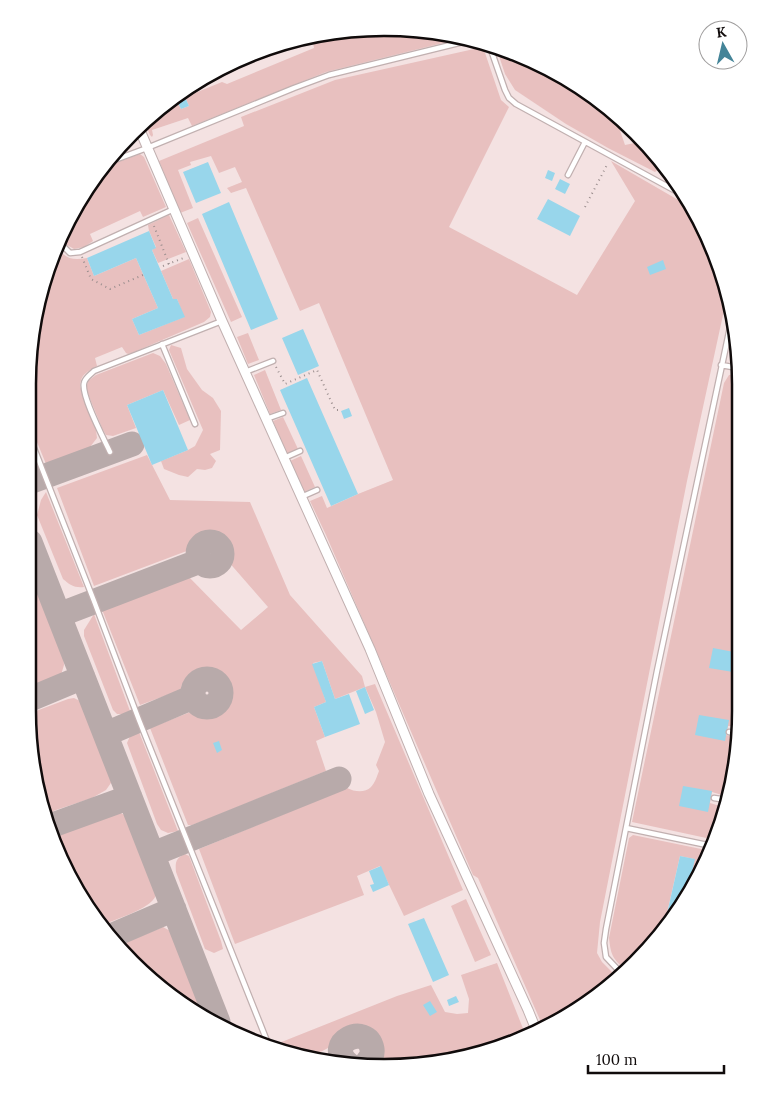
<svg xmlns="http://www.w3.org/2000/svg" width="768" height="1095" font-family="Lora,serif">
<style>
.green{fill:#e8c0bf}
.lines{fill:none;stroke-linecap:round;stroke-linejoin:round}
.taxiway{stroke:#b8aaaa;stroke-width:25}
.building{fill:#98d6eb}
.service-casing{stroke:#c1b0b0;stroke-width:7}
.minor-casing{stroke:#c1b0b0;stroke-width:11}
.path{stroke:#9c8f8f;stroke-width:2;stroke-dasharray:1 4;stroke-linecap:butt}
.service{stroke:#fff;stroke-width:4.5}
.minor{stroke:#fff;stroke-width:9}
.rim{fill:none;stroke:#100b0b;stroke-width:2.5}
</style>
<rect width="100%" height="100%" fill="#f4e2e2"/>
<path class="green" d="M407,28L463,38L326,72L192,126L188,118L152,130L153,135L152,137L150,135L144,121C153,111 165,106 177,101L181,109L189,106L185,97L222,82L227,84L314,48L312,37L337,31Z
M483,47L501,100L509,107L449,227L577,295L635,201L611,161L692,208L704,227L726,301L687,481L600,922L597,953L602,962L619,979L544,1029L478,878L473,875L326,535L310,501L322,496L327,508L358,494L393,480L319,303L300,311L246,188L231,193L227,188L242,182L235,167L219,173L211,156L190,162L191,165L178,170L193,208L180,213L159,161L244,126L241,117L335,80Z
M496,47L541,64L601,101L614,113L625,145L644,141C652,149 661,157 660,168L655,172L608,148L566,124L515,90L505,74Z
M140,154L144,157L166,207L143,217L140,211L90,234L93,241L84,247L74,249L67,245L63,239L75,206L107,166Z
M169,215L186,252L158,263L152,250L156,247L149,231L148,225Z
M198,218L242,317L231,322L187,223Z
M59,249C66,260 75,260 87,258L94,276L136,258L158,308L132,319L139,335L184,317L177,299H173L161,271L189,259L211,312L210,317L204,322L132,353L128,354L126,353L122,347L95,358L97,366C88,372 81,373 80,386L96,430L97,438L90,447L54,464H46L32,430L34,314Z
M248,333L259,360L248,364L237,337Z
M171,345L181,348L187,369L202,390L213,398L221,411L220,450L210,454L216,461L212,468L205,470L197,469L188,477L179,475L164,469L161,461L188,450L195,446L203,430L169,350Z
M153,353L160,356L166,364L190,420L179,425L163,390L127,405L136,428L113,436L106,435L102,428L86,389L88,381L96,375Z
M265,370L281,410L270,414L254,375Z
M738,374L740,726H728L726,735L736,738L722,795L712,792L710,803L720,806L711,839L632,822L724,383L729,375Z
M283,417L298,449L287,454L273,421Z
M147,455L170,500L250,502L290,595L362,676L365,687L375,684L463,890L404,916L380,866L357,876L364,895L235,944L199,849L347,788C355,792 365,793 371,787C375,783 377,776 379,771L376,765L385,742L376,712L365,687L335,699L322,661L313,663L326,702L314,707L325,737L316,741L326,771L203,821L192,825H188L150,728L193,711L203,715L220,709L225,701L227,692L230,691L226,681H223L219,676L212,673L201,674L193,677L187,684H182L181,690L140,705L101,607L186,574L241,630L268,607L227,560C227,556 229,552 227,548C224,537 209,532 200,539C197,541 195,546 192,549L94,586L57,488Z
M301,456L315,487L304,492L290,461Z
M46,492L84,587C74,588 70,585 63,579L37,515L41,500Z
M30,583L42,594L63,651L64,665L61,675L28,687Z
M94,614L130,711L124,714H117L113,710L84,636V630Z
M74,698L82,702L113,780L106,790L92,798L53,811L54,814L43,811L40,804L28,714L68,699Z
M134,732H139L178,831L168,833L161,830L157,824L127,743L130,736Z
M119,812L128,817L157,889C156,894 156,897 153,900C145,910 114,920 102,925L87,909L54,835L55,832L59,829L61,832Z
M633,835L706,850L709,854L704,868L699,876L691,874L694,859L680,856L664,926L667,928L626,971C613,958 611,957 609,938L629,838Z
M185,854L189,856L221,941L223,949L214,953L205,949L176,872C175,862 176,858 185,854Z
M466,899L491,955L475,962L451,906Z
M163,927L172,932L202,1005V1012L149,979L119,945Z
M497,963L526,1036L453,1061L377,1063C380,1058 381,1051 379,1045C373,1027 352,1021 339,1035C336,1037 335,1042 333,1045C331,1047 312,1056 308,1057C304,1057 281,1049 275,1048L274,1045L397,996L431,985L445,1012L457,1014L468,1013L469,999L461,975Z"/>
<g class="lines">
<path class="taxiway" d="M32,481L132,444
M198 554a12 12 0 1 1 24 0a12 12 0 1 1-24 0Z
M30,542L218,1022
M59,615L200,561
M193 693a14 14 0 1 1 28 0a14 14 0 1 1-28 0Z
M28,700L83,677
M106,734L193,697
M50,826L130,797
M153,854L339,779
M111,936L174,909
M348,1064C323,1043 367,1022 372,1049C373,1055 370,1059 366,1064"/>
</g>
<path class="building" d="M185,97L189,106L181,109L177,101Z
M208,162L221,193L196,203L183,172Z
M548,170L555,173L552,181L545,178Z
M560,179L570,184L565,194L555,189Z
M548,199L580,216L570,236L537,219Z
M229,202L278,319L251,330L202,214Z
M149,231L156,248L152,250L173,299H177L185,317L139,335L132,319L158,308L136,258L94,276L87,258Z
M663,260L666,269L650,275L647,267Z
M303,329L319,366L298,375L282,338Z
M307,378L358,494L331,506L280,390Z
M163,390L188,450L152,465L127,405Z
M349,408L352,416L344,419L341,411Z
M713,648L739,653V673L709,668Z
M322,661L335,699L349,694L360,724L325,737L314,707L326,702L312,664Z
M365,687L374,710L365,714L356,691Z
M699,715L729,720L725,741L695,735Z
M219,741L222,750L217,753L213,743Z
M683,786L712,791L708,812L679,806Z
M680,856L695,859L686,897L667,928L664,927Z
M381,866L389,885L373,892L370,885L374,884L369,871Z
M424,918L449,975L433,982L408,924Z
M456,996L459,1002L449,1006L447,1000Z
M430,1001L437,1012L430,1016L423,1005Z"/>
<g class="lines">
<defs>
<path id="service" d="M489,44L505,90L509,98L516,104L683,195
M112,161L147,148L294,88L329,75L475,39
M667,171L671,188
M568,175L585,142
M61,244L70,253L80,252L174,209
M162,344L195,424
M721,365L738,368
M245,372L273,361
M266,419L283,413
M32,443L94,601L139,720L269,1046
M110,452C104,439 81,396 84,383C85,378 90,375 94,371L222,321
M284,458L300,451
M301,497L317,490
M729,732L740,734
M714,798L727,800
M722,821L734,770
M626,828L712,846
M696,878L698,879
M623,975L606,957L604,943L606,929L657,671L732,318"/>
<path id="minor" d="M139,128L222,321L370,649L429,794L528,1010L537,1032"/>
</defs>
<use href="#service" class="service-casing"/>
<use href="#minor" class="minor-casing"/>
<path class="path" d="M585,207L608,163
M154,226L169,264
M82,257L91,279L110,289L143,275
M163,266L186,257
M276,367L285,384L317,370L335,410H338"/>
<use href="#service" class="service"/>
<use href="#minor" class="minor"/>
</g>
<path d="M0 0H768V1095H0ZM384 36H384A348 348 0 0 1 732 384V711A348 348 0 0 1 384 1059H384A348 348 0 0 1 36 711V384A348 348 0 0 1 384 36Z" fill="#fff" fill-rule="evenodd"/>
<path class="rim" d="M384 36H384A348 348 0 0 1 732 384V711A348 348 0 0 1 384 1059H384A348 348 0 0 1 36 711V384A348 348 0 0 1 384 36Z"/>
<g transform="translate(723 45) rotate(352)"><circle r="24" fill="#ffffff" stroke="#9f9d9d"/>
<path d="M0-4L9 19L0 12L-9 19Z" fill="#448498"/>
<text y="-8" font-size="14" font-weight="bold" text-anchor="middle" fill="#100b0b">K</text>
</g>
<path d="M588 1065v8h136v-8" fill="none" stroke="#100b0b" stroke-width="2.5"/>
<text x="596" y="1065" font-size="15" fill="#100b0b" stroke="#ffffff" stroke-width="4" paint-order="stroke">100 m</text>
</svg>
